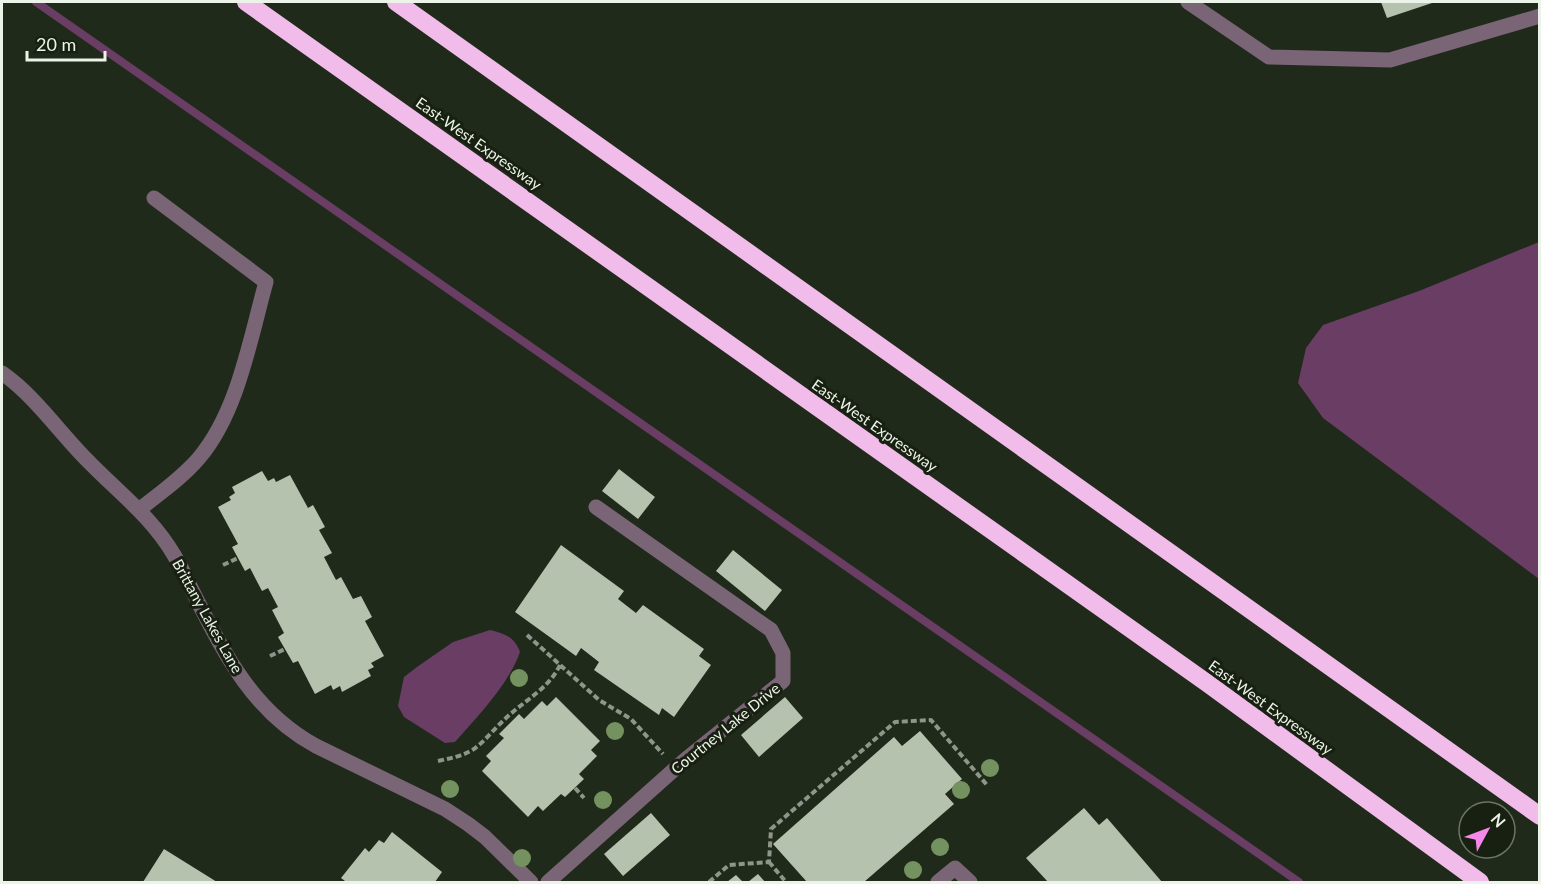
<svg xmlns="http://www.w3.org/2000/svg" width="1541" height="884" font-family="Lato,sans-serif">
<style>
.water{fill:#693d64}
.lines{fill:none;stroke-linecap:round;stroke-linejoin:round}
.stream{stroke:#693d64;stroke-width:8}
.building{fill:#b5c2ae}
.path{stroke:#8e9689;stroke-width:4;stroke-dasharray:6 3;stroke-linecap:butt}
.minor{stroke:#7a6577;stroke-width:15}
.highway{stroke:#f1bce9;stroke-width:18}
.tree{fill:#749260}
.labels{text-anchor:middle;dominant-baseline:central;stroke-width:6;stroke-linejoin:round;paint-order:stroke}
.street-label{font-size:15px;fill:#ecf3e8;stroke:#172011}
</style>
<rect width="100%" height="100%" fill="#202a1a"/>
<path class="water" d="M1539,242V579L1323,418L1298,383L1306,348L1323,325L1419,291Z
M490,630C505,634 514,636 520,652C509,684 477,717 455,742L445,743L404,717L398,706L404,677L417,667L453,642Z"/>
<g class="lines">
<path class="stream" d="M36,2L1299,882"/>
</g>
<path class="building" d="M1381,2H1435L1387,18Z
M619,469L655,497L638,519L602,491Z
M262,471L268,481L274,478L276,482L290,475L308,508L313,505L325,527L319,530L332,553L324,557L336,580L341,577L353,599L361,596L372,617L365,621L384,656L371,663L374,667L368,670L371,676L342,692L340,686L333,690L331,685L315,694L298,661L293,663L278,637L284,633L272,610L278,607L268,588L262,591L250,568L245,571L232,547L238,544L218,507L231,500L229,497L235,493L232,487Z
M561,545L624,591L618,599L636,613L643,605L704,649L699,656L711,665L674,717L662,708L659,715L594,670L599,662L581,648L576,656L515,612Z
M733,550L782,590L765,611L716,571Z
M556,697L600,741L591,750L597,756L579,774L584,779L565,797L561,794L543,811L538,806L528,817L482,771L491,761L486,756L504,738L499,734L519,714L524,719L542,701L547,706Z
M785,697L803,718L759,757L741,735Z
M920,731L962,779L945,794L954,804L864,882H807L773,844L894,737L902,746Z
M1084,808L1099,825L1107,818L1162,882H1048L1026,858Z
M651,813L670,835L623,876L604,854Z
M392,832L442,872L435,882H344L345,881L341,878L365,848L369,852L379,840L384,843Z
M164,849L217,882H143Z
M758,874L765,882H748Z
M736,875L743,882H727Z"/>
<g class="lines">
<path class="path" d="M223,565L238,558
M527,635L599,700L631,719L663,754
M270,656L285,649
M438,761C451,758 463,756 474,749C485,741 494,729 504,720C523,701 548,690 560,665
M575,788L584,798
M769,862L786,882
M709,882L729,865L769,862L771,829L895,722L931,720L987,785"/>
<path class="minor" d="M1188,2L1269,57L1390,60L1540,16
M2,373C35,396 59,432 88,461C118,492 152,517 174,555C182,568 188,582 195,596C226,657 254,712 316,746L445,809L468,824L485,837L531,882
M140,509C160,493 182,478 199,458C238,412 250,339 266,282L154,198
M548,882L686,759L783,681V653L771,630L596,507
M938,882L955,868L970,882"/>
<path class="highway" d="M246,2L1207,683L1480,882
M396,2L1540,816"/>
</g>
<g class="tree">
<circle cx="519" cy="678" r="9"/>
<circle cx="615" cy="731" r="9"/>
<circle cx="990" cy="768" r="9"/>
<circle cx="450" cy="789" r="9"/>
<circle cx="961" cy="790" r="9"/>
<circle cx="603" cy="800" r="9"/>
<circle cx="940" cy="847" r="9"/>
<circle cx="522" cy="858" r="9"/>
<circle cx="913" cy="870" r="9"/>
</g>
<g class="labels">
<g class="street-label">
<text transform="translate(479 143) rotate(35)">East-West Expressway</text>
<text transform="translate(875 425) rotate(35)">East-West Expressway</text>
<text transform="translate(208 616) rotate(61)">Brittany Lakes Lane</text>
<text transform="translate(1271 707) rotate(36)">East-West Expressway</text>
<text transform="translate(725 728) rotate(-39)">Courtney Lake Drive</text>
</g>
</g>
<rect width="1541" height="884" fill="none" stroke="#ecf3e8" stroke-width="6"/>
<g transform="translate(1487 830) rotate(49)"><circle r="28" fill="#172011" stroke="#6c7467" stroke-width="1.5"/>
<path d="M0-4.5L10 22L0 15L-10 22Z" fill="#f788eb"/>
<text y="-9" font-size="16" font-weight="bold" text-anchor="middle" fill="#ecf3e8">N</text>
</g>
<path d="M27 51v9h78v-9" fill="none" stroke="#ecf3e8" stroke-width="3"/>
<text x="36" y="51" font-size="18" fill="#ecf3e8" stroke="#172011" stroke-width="4.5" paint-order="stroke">20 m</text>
</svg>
